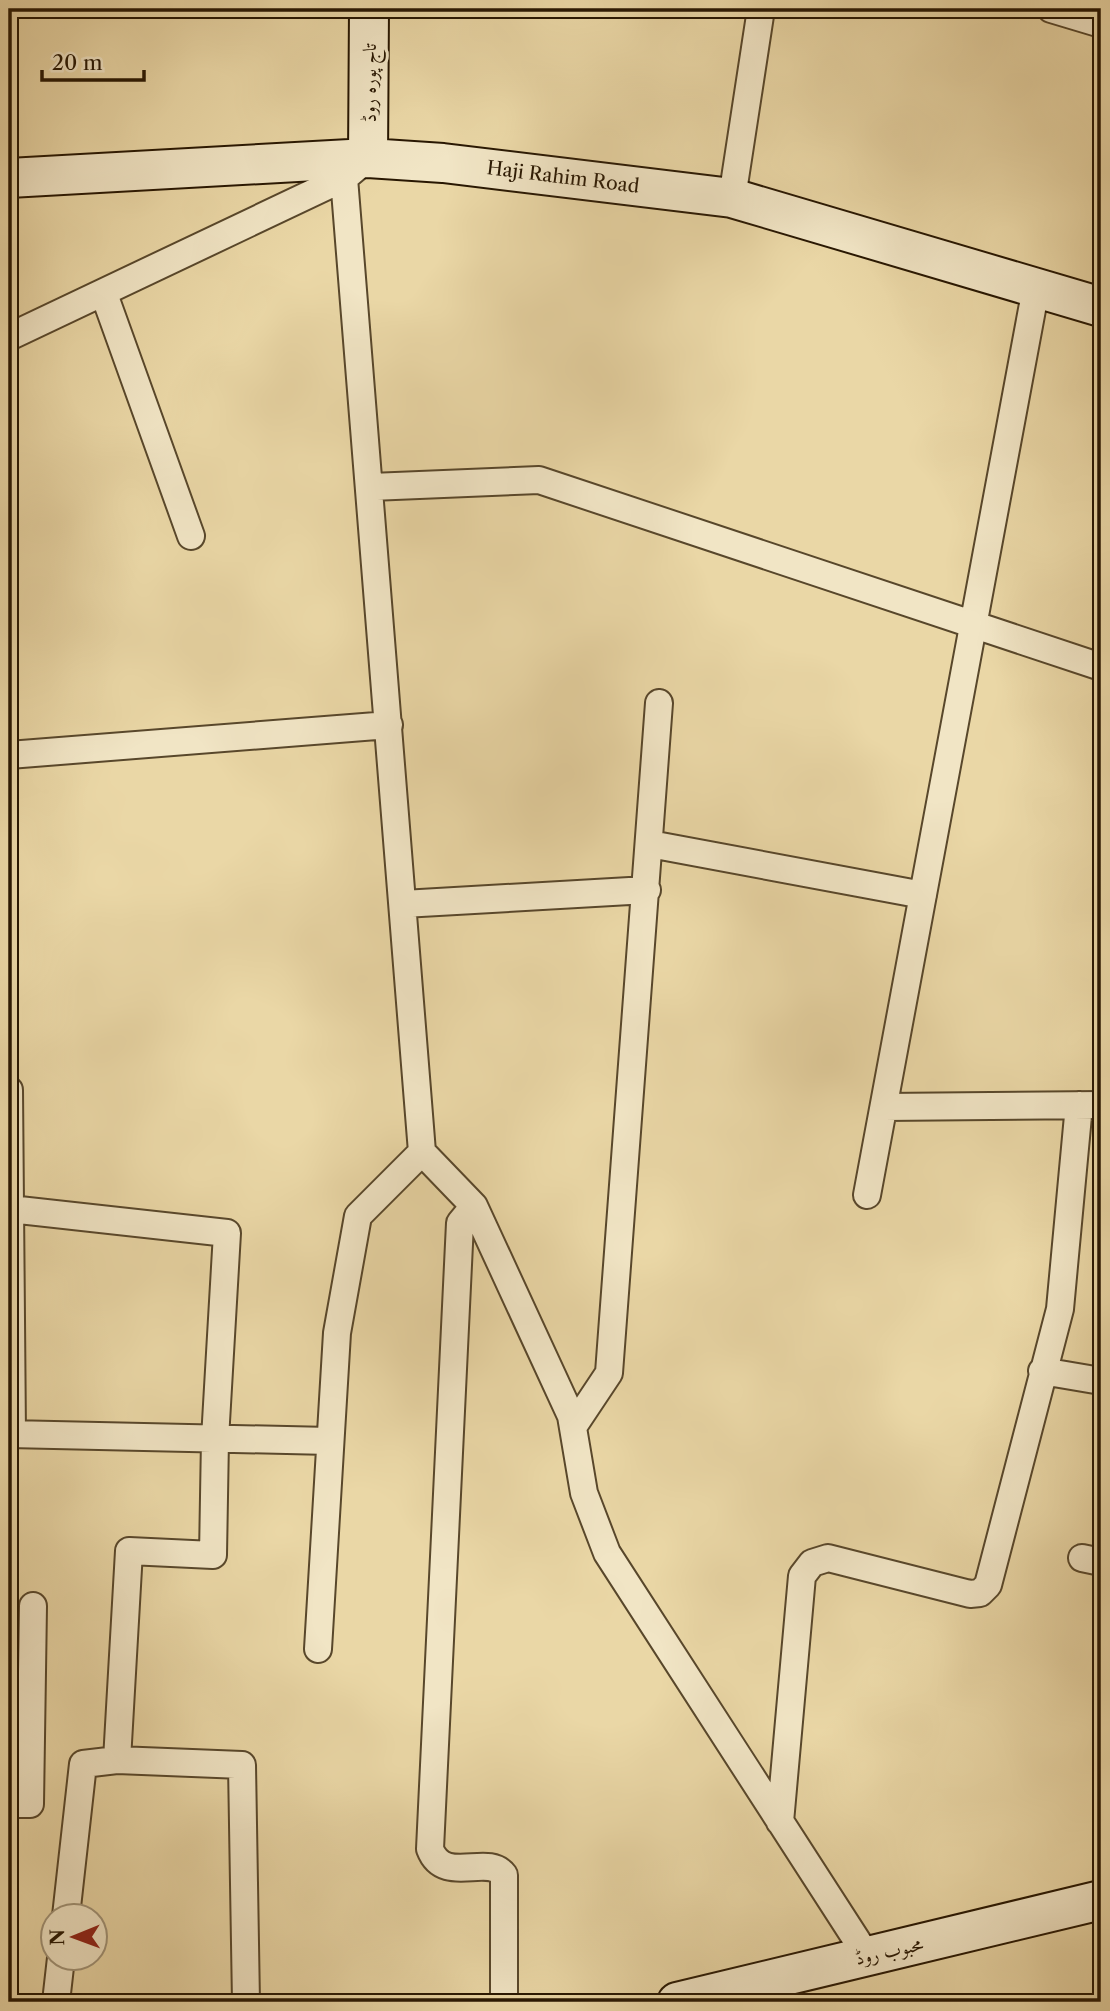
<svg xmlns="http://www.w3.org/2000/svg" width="1110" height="2011" font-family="'Libre Caslon Text',Amiri,serif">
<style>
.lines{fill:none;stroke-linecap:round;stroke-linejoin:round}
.street-casing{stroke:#58472b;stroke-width:30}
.secondary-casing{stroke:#281702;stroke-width:42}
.street{stroke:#f1e5c5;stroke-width:26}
.secondary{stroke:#f1e5c5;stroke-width:38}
.labels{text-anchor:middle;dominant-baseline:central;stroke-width:6;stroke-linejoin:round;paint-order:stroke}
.street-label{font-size:19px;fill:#281702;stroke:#f1e5c5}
</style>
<rect width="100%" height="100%" fill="#ead7a6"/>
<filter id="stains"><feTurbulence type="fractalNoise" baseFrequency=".00286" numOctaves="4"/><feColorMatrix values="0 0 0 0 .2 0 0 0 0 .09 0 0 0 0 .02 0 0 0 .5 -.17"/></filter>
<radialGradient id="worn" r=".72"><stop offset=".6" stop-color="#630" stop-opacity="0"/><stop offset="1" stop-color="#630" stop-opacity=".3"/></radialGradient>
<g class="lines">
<defs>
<path id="street" d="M1051,9L1101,24
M344,178L422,1152L474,1206L571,1416L584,1493L607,1553L867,1956
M732,198L761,9
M104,294L191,536
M9,337L344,178L356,168
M371,487L539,480L1101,667
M9,755L389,725
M650,844L923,895
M403,904L647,890
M9,1090L12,1434
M884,1107L1101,1105
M867,1195L1036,288
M474,1206L460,1223L430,1849C444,1886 488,1853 504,1875V2002
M10,1209L227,1233L215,1439L213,1555L129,1551L117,1760L83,1764L66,1916
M1042,1371L1101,1381
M573,1427L609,1373L659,703
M9,1434L330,1441
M1082,1558L1101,1562
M318,1649L337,1333L358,1216L422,1152
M117,1760L242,1765L246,2002
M9,1804H30L33,1606
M780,1822L802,1576L812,1563L828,1558L970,1594L980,1593L988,1585L1060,1309L1079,1105
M56,2002L61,1958"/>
<path id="secondary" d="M368,158L369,9
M9,178L368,158L443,163L732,198L1101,307
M677,2002L1101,1900"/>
</defs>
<use href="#street" class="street-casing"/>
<use href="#secondary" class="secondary-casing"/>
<use href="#street" class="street"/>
<use href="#secondary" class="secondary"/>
</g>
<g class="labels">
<g class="street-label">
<text transform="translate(369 83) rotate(-90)">تاج پورہ روڈ</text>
<text transform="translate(563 177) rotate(7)">Haji Rahim Road</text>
<text transform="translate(889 1951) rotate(-13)">محبوب روڈ</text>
</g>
</g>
<rect width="1110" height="2011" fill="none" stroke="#ead7a6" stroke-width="35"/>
<rect x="10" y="10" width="1089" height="1990" fill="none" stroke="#281702" stroke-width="3.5"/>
<rect x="18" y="18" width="1075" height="1976" fill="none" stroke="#281702" stroke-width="2"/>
<g transform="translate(74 1937) rotate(269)"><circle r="33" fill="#f1e5c5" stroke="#a19377" stroke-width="2"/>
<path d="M0-5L12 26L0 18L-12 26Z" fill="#8f2418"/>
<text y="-10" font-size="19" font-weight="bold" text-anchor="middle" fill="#281702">N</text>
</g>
<path d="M42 70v10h102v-10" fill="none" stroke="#281702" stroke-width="3.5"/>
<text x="52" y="70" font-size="21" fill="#281702" stroke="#f1e5c5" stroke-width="5" paint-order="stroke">20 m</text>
<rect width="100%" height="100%" filter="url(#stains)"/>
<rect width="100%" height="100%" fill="url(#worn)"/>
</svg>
